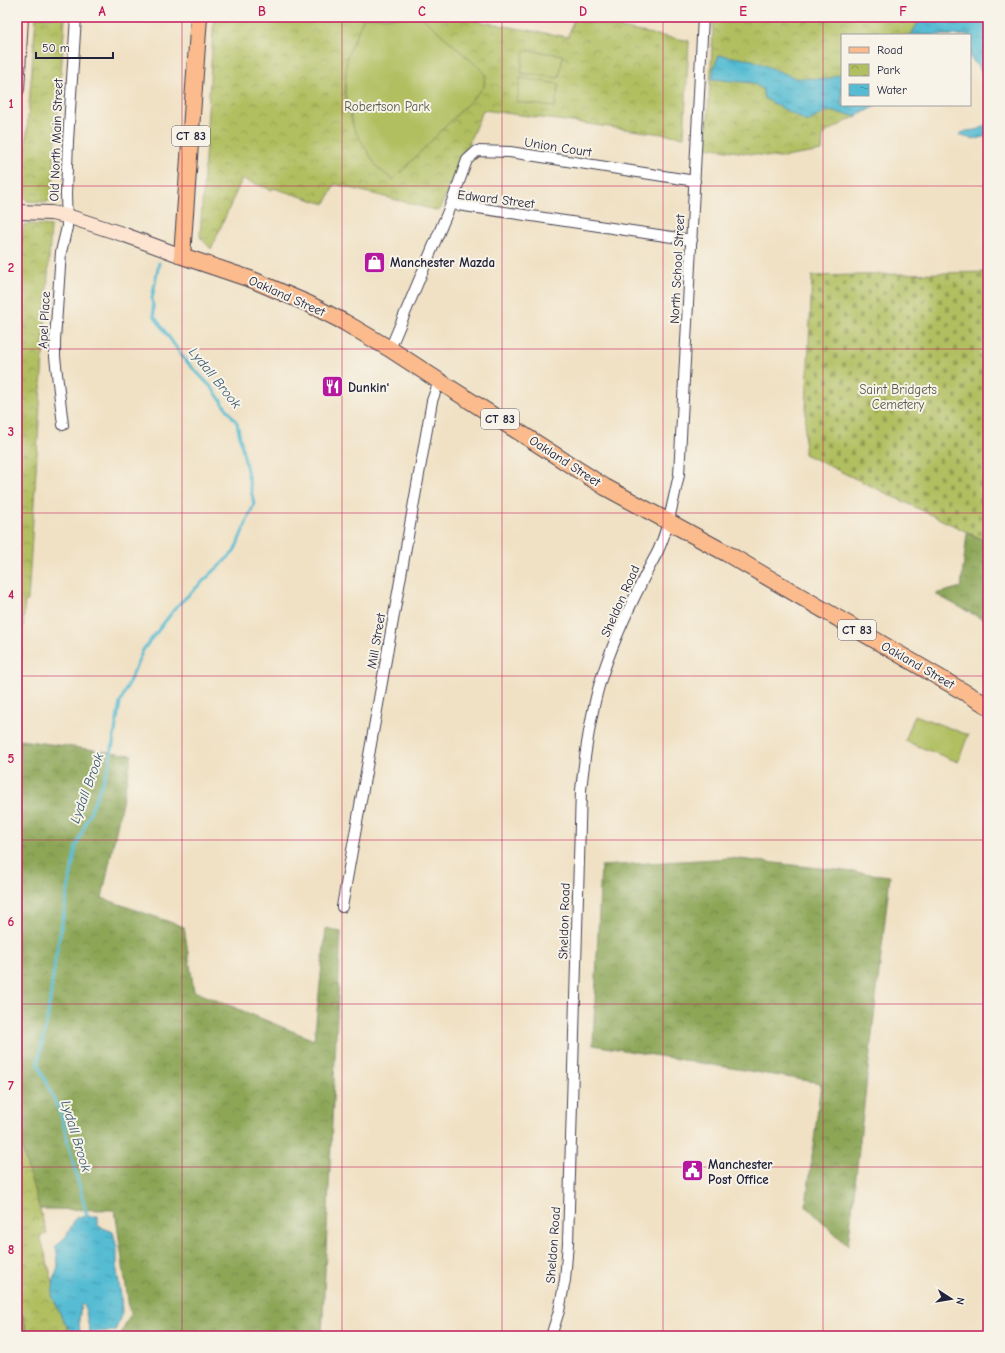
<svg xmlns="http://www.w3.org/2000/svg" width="1005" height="1353" font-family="'Comic Neue',sans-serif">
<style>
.forest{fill:url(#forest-crowns);stroke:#576449}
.cemetery{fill:url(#cemetery-stones);stroke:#6a704e}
.park{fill:url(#park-crowns);stroke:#6a704e}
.garden{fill:#b1bf61;stroke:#6a704e}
.water{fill:url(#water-ripples);stroke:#3c6f87}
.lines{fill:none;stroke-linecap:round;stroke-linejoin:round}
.stream{stroke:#55bcd3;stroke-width:3}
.street-casing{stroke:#413f50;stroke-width:12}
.secondary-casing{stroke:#413f50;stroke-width:16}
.primary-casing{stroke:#413f50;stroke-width:18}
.street{stroke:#fff;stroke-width:10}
.secondary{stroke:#fde4d1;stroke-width:14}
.primary{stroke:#fbbb8c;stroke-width:16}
.grid{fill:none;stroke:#c2185b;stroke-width:1;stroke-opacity:0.55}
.labels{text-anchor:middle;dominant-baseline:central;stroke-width:4;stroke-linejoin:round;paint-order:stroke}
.shield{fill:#f7f3e8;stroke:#62616f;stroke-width:1}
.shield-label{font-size:12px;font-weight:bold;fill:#22223b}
.park-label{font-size:13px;fill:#545948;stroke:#f7f3e8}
.street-label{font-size:13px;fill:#22223b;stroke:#f7f3e8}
.poi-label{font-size:13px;font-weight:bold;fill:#22223b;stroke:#f7f3e8;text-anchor:start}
.water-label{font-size:14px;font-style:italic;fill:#345870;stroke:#f7f3e8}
.neatline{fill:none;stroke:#c2185b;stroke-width:1.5}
.grid-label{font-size:13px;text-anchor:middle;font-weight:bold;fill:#c2185b}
</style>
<defs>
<pattern id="forest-crowns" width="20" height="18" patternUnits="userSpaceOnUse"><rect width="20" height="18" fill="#8ca657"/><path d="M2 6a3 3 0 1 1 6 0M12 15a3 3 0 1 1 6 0" fill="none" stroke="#728749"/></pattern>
<pattern id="cemetery-stones" width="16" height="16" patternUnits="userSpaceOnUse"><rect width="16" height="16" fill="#b1bf61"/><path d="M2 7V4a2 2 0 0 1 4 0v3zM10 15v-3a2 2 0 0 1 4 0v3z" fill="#909b51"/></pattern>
<pattern id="park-crowns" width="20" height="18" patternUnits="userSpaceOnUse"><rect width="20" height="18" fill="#b1bf61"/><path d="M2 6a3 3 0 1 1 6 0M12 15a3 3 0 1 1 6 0" fill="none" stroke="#909b51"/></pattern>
<pattern id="water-ripples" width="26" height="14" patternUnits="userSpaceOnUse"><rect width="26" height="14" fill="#55bcd3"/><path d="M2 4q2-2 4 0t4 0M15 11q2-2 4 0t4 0" fill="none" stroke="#4698ac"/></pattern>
</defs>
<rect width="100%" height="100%" fill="#f7f3e8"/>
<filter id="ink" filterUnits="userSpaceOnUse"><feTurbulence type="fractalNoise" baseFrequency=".025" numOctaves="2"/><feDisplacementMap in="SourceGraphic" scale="8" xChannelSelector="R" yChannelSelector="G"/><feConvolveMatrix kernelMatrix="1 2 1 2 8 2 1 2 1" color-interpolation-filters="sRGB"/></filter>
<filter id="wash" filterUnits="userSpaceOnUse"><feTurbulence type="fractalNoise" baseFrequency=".012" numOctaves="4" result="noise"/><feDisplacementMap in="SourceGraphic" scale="16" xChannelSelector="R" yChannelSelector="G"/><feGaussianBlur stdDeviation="0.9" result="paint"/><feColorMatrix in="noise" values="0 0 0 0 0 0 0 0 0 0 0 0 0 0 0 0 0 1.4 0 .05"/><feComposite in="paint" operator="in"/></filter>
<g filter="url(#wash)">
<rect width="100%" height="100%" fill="#f0e1c4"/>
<path class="forest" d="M967,533L988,542V622L935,594L961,587Z
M20,740L132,755L102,898L184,927L194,991L314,1040L326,928L341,932L322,1336H120L130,1315L115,1210L39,1209L25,1160L17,1122V776Z
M730,858L890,876L848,1246L806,1206L821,1083L593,1045L601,866Z
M17,1299L29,1336H17Z"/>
<path class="cemetery" d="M988,272V542L804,454L812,276Z"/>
<path class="park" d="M36,17H65L52,198L47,202L27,201L22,194Z
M214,17H473L476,21L568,37L574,19L689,41L684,137L483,110L439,211L335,184L325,204L273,188L272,190L242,179L211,249L200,237Z
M714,17H988V87L980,69L970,57V35H842V105H877L823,134L822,151L779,158L706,147Z
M31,224L51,226L28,601H25L17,711V299L23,225Z
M17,1122L25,1160L47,1234L40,1235L53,1283L70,1336H29L17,1299Z"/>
<path class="garden" d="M364,17H422L485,73L484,87L393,180L377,167L354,129L345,94L347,57Z
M524,50L563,55L559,78L521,73Z
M520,78L559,84L555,107L517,102Z
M915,715L968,735L958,762L905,741Z"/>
<path class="water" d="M920,17H988V87L980,69L970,57V35H911L919,21Z
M719,55L752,60L795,78L828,79L842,73V105H877L869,110L855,116L828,111L807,122L764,98L762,89L753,83L712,79L714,67Z
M988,122V134C979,141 970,139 959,135C967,127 978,135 988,122Z
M98,1216V1226L113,1232L117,1248V1272L121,1296L122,1313L115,1331L90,1332L84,1304L81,1305L79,1321L80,1333L77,1335L72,1332L64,1322L52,1296L54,1280L58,1266L57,1252L55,1247L67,1235L76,1217Z"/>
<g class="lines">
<path class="stream" d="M86,1219L87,1216L61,1115L38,1064L48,1015L55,961L76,847L109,766L120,703L143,650L177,606L234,552L254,504L237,423L212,388L185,360L154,316L152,298L159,263"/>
</g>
</g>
<g filter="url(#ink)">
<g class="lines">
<defs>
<path id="street" d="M451,204L692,240
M390,349L451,204L467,160L477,151L510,152L695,181
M63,425L55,357V340L61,252L67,227L66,194L68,141L76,17
M342,907L432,401L439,381
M551,1336L559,1311L565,1280L568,1243L581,790C585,753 590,715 601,679C611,648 625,616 640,586C645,574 652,563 658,551C669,527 673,500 679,475L703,17"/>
<path id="secondary" d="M17,89L21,17
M17,212L51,213L67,216L125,235L182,256"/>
<path id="primary" d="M199,17L182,256L253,280L309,304L344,322L390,349L439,381L605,487L726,553L988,706"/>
</defs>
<use href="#street" class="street-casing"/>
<use href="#secondary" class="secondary-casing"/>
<use href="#primary" class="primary-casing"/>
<use href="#street" class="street"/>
<use href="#secondary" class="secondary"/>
<use href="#primary" class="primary"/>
</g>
</g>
<path class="grid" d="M182,17V1336M342,17V1336M502,17V1336M663,17V1336M823,17V1336M17,186H988M17,349H988M17,513H988M17,676H988M17,840H988M17,1004H988M17,1167H988"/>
<defs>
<symbol id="shop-square" viewBox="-11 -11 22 22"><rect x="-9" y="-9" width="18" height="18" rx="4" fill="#b5179e" stroke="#f7f3e8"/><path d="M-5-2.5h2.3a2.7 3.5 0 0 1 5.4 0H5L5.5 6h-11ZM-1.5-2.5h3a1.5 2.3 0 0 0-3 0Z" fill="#fff"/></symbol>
<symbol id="restaurant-square" viewBox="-11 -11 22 22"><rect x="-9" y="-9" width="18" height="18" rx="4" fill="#b5179e" stroke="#f7f3e8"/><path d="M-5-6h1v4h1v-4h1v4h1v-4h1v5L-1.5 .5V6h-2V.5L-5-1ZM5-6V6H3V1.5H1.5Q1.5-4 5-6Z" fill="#fff"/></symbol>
<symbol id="civic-square" viewBox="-11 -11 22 22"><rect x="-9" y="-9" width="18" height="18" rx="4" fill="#b5179e" stroke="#f7f3e8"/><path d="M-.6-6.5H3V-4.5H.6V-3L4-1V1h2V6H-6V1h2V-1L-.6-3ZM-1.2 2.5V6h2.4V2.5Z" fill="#fff"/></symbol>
</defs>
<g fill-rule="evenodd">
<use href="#shop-square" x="362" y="250" width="25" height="25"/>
<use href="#restaurant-square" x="320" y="374" width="25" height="25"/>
<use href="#civic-square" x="680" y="1158" width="25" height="25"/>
</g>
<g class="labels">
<g class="shield">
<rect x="172" y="126" width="38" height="20" rx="3"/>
<rect x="481" y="409" width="38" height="20" rx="3"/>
<rect x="838" y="620" width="38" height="20" rx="3"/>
</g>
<g class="shield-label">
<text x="191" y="136">CT 83</text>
<text x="500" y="419">CT 83</text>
<text x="857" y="630">CT 83</text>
</g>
<g class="park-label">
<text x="387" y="106">Robertson Park</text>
<text x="898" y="389">Saint Bridgets<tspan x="898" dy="15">Cemetery</tspan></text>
</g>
<g class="street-label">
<text transform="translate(56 140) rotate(-88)">Old North Main Street</text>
<text transform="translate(558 147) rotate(9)">Union Court</text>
<text transform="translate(496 199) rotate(7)">Edward Street</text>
<text transform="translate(677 269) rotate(-87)">North School Street</text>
<text transform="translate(287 296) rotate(24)">Oakland Street</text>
<text transform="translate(44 320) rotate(-87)">Apel Place</text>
<text transform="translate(565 461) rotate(33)">Oakland Street</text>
<text transform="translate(620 601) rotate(-66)">Sheldon Road</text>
<text transform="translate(376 641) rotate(-80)">Mill Street</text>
<text transform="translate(918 665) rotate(30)">Oakland Street</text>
<text transform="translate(564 921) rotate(-88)">Sheldon Road</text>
<text transform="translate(553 1245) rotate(-86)">Sheldon Road</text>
</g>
<g class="poi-label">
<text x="390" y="262">Manchester Mazda</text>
<text x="348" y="387">Dunkin'</text>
<text x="708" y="1164">Manchester<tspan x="708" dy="15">Post Office</tspan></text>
</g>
<g class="water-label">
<text transform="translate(215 378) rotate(51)">Lydall Brook</text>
<text transform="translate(87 788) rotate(-70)">Lydall Brook</text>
<text transform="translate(76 1136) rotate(73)">Lydall Brook</text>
</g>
</g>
<rect width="1005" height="1353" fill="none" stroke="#f7f3e8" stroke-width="44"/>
<rect x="841" y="34" width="130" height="72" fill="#f7f3e8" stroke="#a29fa3"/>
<rect x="849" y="47" width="20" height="6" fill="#fbbb8c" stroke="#a29fa3"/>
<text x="877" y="54" font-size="12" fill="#22223b">Road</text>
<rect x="849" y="64" width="20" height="12" fill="url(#park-crowns)" stroke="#a29fa3"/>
<text x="877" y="74" font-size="12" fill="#22223b">Park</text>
<rect x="849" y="84" width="20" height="12" fill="url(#water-ripples)" stroke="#a29fa3"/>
<text x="877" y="94" font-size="12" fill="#22223b">Water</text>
<g transform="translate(951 1299) rotate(102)" stroke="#f7f3e8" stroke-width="3" paint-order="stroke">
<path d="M0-3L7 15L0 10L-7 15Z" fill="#22223b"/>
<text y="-6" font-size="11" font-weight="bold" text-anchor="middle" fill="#22223b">N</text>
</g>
<path d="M36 52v6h77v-6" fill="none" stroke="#22223b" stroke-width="2"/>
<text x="42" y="52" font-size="12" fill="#22223b" stroke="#f7f3e8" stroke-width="3" paint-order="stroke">50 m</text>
<rect x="22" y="22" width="961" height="1309" class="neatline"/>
<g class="grid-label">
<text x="102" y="16">A</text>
<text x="262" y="16">B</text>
<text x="422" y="16">C</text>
<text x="583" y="16">D</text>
<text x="743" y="16">E</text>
<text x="903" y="16">F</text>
<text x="11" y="108">1</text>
<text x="11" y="272">2</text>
<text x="11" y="436">3</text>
<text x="11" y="599">4</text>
<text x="11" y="763">5</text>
<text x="11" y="926">6</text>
<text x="11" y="1090">7</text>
<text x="11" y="1254">8</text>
</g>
</svg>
